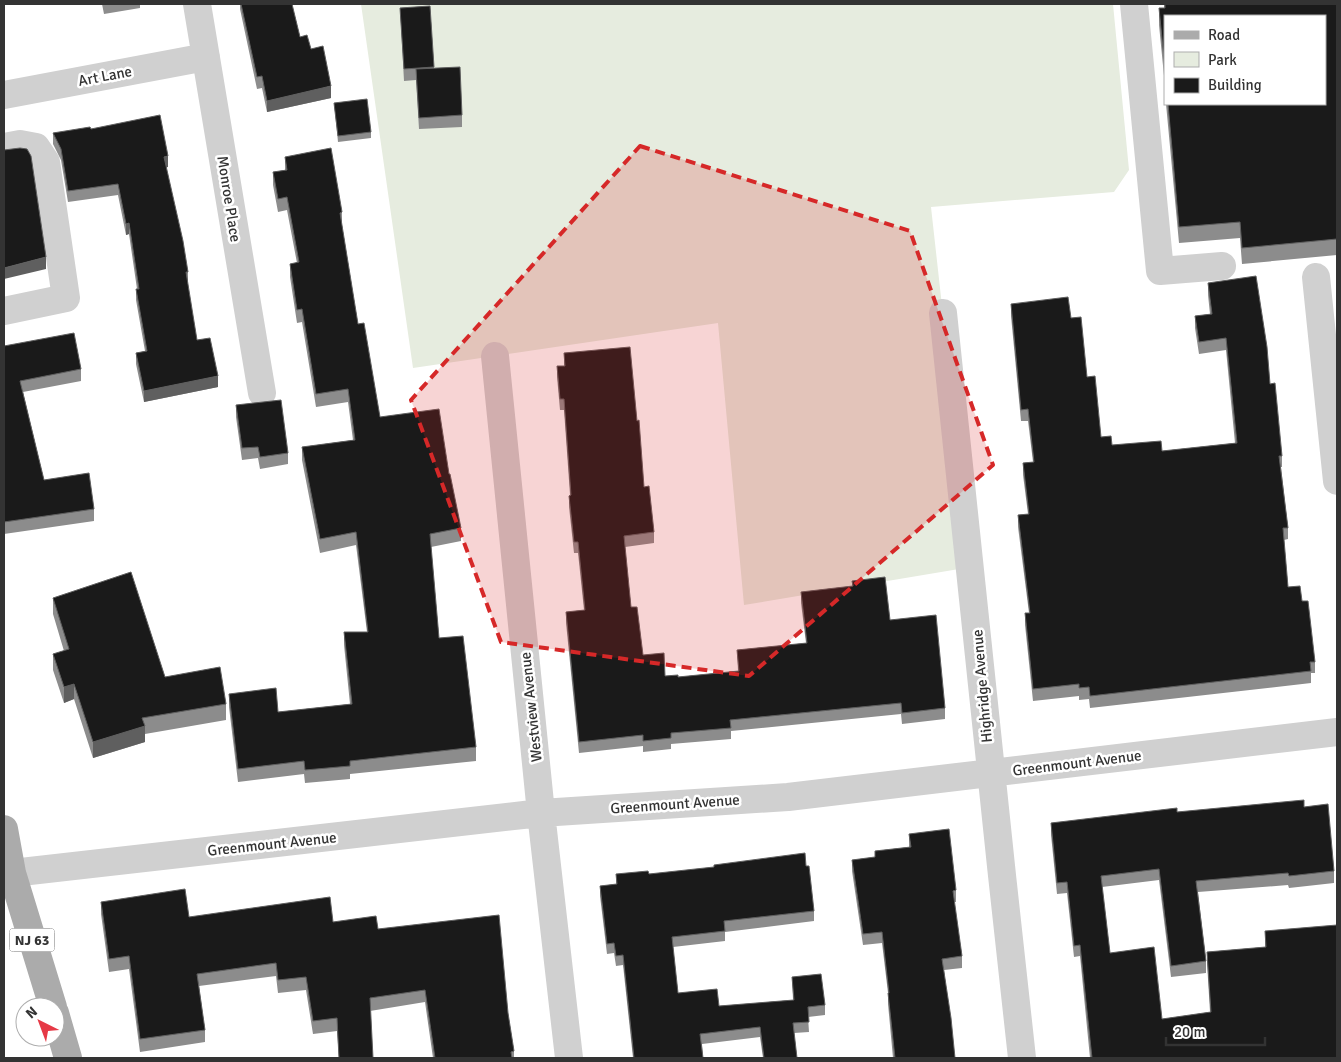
<svg xmlns="http://www.w3.org/2000/svg" width="1341" height="1062" font-family="Signika,sans-serif">
<style>
.green{fill:#e6ecdf}
.lines{fill:none;stroke-linecap:round;stroke-linejoin:round}
.minor{stroke:#d0d0d0;stroke-width:28}
.major{stroke:#ababab;stroke-width:28}
.wall{fill:#8c8c8c}
.shaded-wall{fill:#5f5f5f}
.building{fill:#1a1a1a;stroke:#5f5f5f}
.marked{fill:#d62828;fill-opacity:0.2;stroke:#d62828;stroke-width:4;stroke-dasharray:10 6;stroke-linejoin:round}
.labels{text-anchor:middle;dominant-baseline:central;stroke-width:5;stroke-linejoin:round;paint-order:stroke}
.shield{fill:#fff;stroke:#707070;stroke-width:1}
.shield-label{font-size:14px;font-weight:bold;fill:#333}
.street-label{font-size:15px;fill:#333;stroke:#fff}
</style>
<rect width="100%" height="100%" fill="#fff"/>
<path class="green" d="M361,4H1113L1129,170L1114,192L931,207L971,567L744,605L718,323L413,368Z"/>
<g class="lines">
<path class="minor" d="M197,4L262,393
M1134,4L1160,271L1222,266
M4,95L206,57
M4,147L20,144L36,147L46,162L66,298L4,311
M1316,277L1337,481
M943,313C970,562 994,810 1022,1058
M495,356L541,813L569,1058
M12,873L541,813L788,797L1337,732"/>
<path class="major" d="M4,829L12,873L53,1007
M55,1013L68,1058"/>
</g>
<path class="wall" d="M102,4H140V8L104,14Z
M240,4H292L300,37L311,49L331,98L267,112L262,88L257,89L240,9Z
M1164,4H1337V255L1242,264L1240,238L1179,243L1166,104H1325L1165,16V86L1159,25V8H1164Z
M430,6L434,69L462,115V127L419,129L416,80L404,81L400,8Z
M334,103L371,132V138L338,142Z
M91,129L168,167H166L188,272V283H187L197,340L218,387L144,402L136,364V353L145,351L136,300V289H137L129,234L126,235L118,195L68,202L61,160L53,144V133Z
M285,157L342,212V225L358,324L380,417L449,474L461,528V541L431,547L439,638L476,747V761L350,774V779L305,783L304,774L238,782L229,707V694L278,712L350,704L344,645V632H367L356,545L320,553L302,460V447L353,440L348,402L316,407L302,322L297,323L290,277V264L297,263L287,210L278,212L273,185V172L285,170Z
M1208,283L1270,384L1282,456V467H1281L1288,528V539L1284,540L1288,587L1302,601L1315,662V673H1311V683L1090,708L1089,699L1079,700V696L1033,701L1025,625V613H1029L1018,527V515L1028,514L1023,475V463L1033,462L1028,421H1021L1011,316V304L1071,318L1087,377L1101,437L1112,445L1162,451L1235,443L1226,350L1199,354L1195,328V316L1210,314L1208,295Z
M4,346L81,369V381L23,392L44,480L94,509V521L4,534Z
M564,353L637,421L644,487L654,532V543L625,547L631,607L643,655L665,676L678,677L738,671L737,650L806,643L801,603V592L852,586V581L890,620L945,708V719L902,724L901,714L731,731V739L671,744V749L643,752V746L579,753L566,623V612L584,610L578,553H574L569,507V496L570,495L564,410H560L557,377V366H564Z
M236,405L288,453V464L260,469L258,458L242,460L236,417Z
M53,598L165,677L226,704V720L145,734V742L93,758L74,699L64,703L53,670V654L64,651L53,614Z
M1304,807L1334,871V883L1289,888L1288,885L1198,892L1206,961V973L1171,977L1159,880L1102,887L1110,953L1162,1019L1210,1012L1207,963V952L1265,947V931L1337,1058H1090L1080,956L1074,957L1067,893L1057,894L1051,835V823L1177,812Z
M909,834L956,890V902H954L962,956V968L944,970L955,1058H893L888,1004V993L882,943L863,945L852,871V860L875,857V851L909,847Z
M806,866L814,911V921L725,932V941L673,947L678,993L719,1006L793,1000L792,977L825,1005V1015L808,1017L809,1032L794,1033L797,1058H763L760,1037L702,1044L703,1058H633L623,965L616,966L614,953L607,954L600,896V886L616,884V874H649Z
M101,902L189,917L333,922L378,929L508,1013L514,1051V1058H433L425,1002L370,1011L373,1058H339L337,1031L313,1034L306,990L278,993L276,976L199,986L205,1030V1042L140,1052L129,969L109,972L101,914Z"/>
<path class="shaded-wall" d="M331,86V98L267,112V101Z
M168,156V167L164,168V157Z
M129,223V234L126,235V224Z
M46,257V269L4,279V268Z
M218,376V387L144,402V391Z
M74,684V699L64,703V687Z
M145,726V742L93,758V742Z"/>
<path class="building" d="M241,4H292L300,37L307,35L311,49L323,46L331,86L267,101L262,76L257,77Z
M1165,4H1337V239L1242,248L1240,222L1179,227L1168,104H1325V16H1165V70L1159,8H1165Z
M430,6L434,67L404,69L400,8Z
M460,67L462,115L419,118L416,69Z
M367,99L371,132L338,136L334,103Z
M160,115L168,156L164,157L183,241L188,272H186L197,340L210,338L218,376L144,391L136,353L147,351L136,289H139L129,223L126,224L118,184L68,191L61,149L53,133L90,127L91,129Z
M20,148L27,149L31,156L46,257L4,268V150Z
M331,148L342,212L340,213L358,324L364,323L380,417L439,409L449,474H450L461,528L430,534L439,638L463,636L476,747L350,761V766L305,770L304,761L238,769L229,694L276,688L278,712L352,704L344,632H368L356,532L320,539L302,447L355,440L348,389L316,394L302,309L297,310L290,264L299,262L287,197L278,199L273,172L287,170L285,157Z
M1256,276L1267,347L1270,384L1275,383L1282,456H1279L1288,528H1283L1288,587L1300,586L1302,601H1308L1315,662H1310L1311,671L1090,696L1089,687L1079,688V684L1033,689L1025,613H1030L1018,515L1029,514L1023,463L1034,462L1028,409L1021,410L1011,304L1068,297L1071,318L1081,317L1087,377L1095,376L1101,437L1111,436L1112,445L1161,441L1162,451L1237,443L1226,338L1199,342L1195,316L1212,314L1208,283Z
M74,333L81,369L20,381L44,480L89,473L94,509L4,522V346Z
M630,347L637,421L639,420L644,487L649,486L654,532L624,536L631,607H637L643,655L664,653L665,676L678,675V677L739,671L737,650L807,643L801,592L853,586L852,581L885,577L890,620L936,615L945,708L902,713L901,703L730,720L731,728L671,733V738L643,741V735L579,742L566,612L585,610L578,542H574L569,496L571,495L564,399H560L557,366H565L564,353Z
M281,400L288,453L260,457L258,447L242,448L236,405Z
M131,572L165,677L220,667L226,704L142,718L145,726L93,742L74,684L64,687L53,654L69,649L53,598Z
M1304,800V807L1328,804L1334,871L1289,876L1288,873L1196,881L1206,961L1171,966L1159,869L1101,876L1110,953L1154,947L1162,1019L1211,1012L1207,952L1266,947L1265,931L1337,925V1058H1092L1080,945L1074,946L1067,882L1057,883L1051,823L1177,808V812Z
M949,829L956,890L953,891L962,956L942,959L951,1018L955,1058H895L888,993H889L882,932L863,934L852,860L875,857V851L911,847L909,834Z
M805,853L806,866H809L814,911L724,921L725,931L672,937L678,993L717,989L719,1006L794,1000L792,977L821,974L825,1005L808,1007L809,1022L793,1023L797,1058H764L760,1027L700,1034L703,1058H634L623,955L616,956L614,943L607,944L600,886L617,884L616,874L648,871L649,874L714,867V865Z
M185,889L189,917L330,897L333,922L376,916L378,929L499,915L508,1013L514,1051L511,1052L512,1058H435L425,990L370,998L373,1058H339L337,1018L313,1021L306,977L278,980L276,963L197,974L205,1030L140,1039L129,956L109,959L101,902Z"/>
<path class="marked" d="M640,146L910,231L993,465L749,676L501,642L411,400Z"/>
<g class="labels">
<rect class="shield" x="9.5" y="928.5" width="45" height="23" rx="4"/>
<g class="shield-label">
<text x="32" y="940">NJ 63</text>
</g>
<g class="street-label">
<text transform="translate(105 76) rotate(-11)">Art Lane</text>
<text transform="translate(229 199) rotate(81)">Monroe Place</text>
<text transform="translate(982 686) rotate(-95)">Highridge Avenue</text>
<text transform="translate(531 707) rotate(-96)">Westview Avenue</text>
<text transform="translate(1077 763) rotate(-7)">Greenmount Avenue</text>
<text transform="translate(675 804) rotate(-4)">Greenmount Avenue</text>
<text transform="translate(272 844) rotate(-6)">Greenmount Avenue</text>
</g>
</g>
<rect width="1341" height="1062" fill="none" stroke="#333333" stroke-width="10"/>
<rect x="1164" y="15" width="162" height="90" fill="#ffffff" stroke="#adadad"/>
<rect x="1174" y="31" width="25" height="8" fill="#ababab" stroke="#adadad"/>
<text x="1208" y="40" font-size="15" fill="#333333">Road</text>
<rect x="1174" y="52" width="25" height="15" fill="#e6ecdf" stroke="#adadad"/>
<text x="1208" y="65" font-size="15" fill="#333333">Park</text>
<rect x="1174" y="78" width="25" height="15" fill="#1a1a1a" stroke="#adadad"/>
<text x="1208" y="90" font-size="15" fill="#333333">Building</text>
<g transform="translate(40 1022) rotate(318)"><circle r="24" fill="#ffffff" stroke="#adadad"/>
<path d="M0-4L9 19L0 12L-9 19Z" fill="#e63946"/>
<text y="-8" font-size="14" font-weight="bold" text-anchor="middle" fill="#333333">N</text>
</g>
<path d="M1166 1037v8h99v-8" fill="none" stroke="#333333" stroke-width="2.5"/>
<text x="1174" y="1037" font-size="15" fill="#333333" stroke="#ffffff" stroke-width="4" paint-order="stroke">20 m</text>
</svg>
